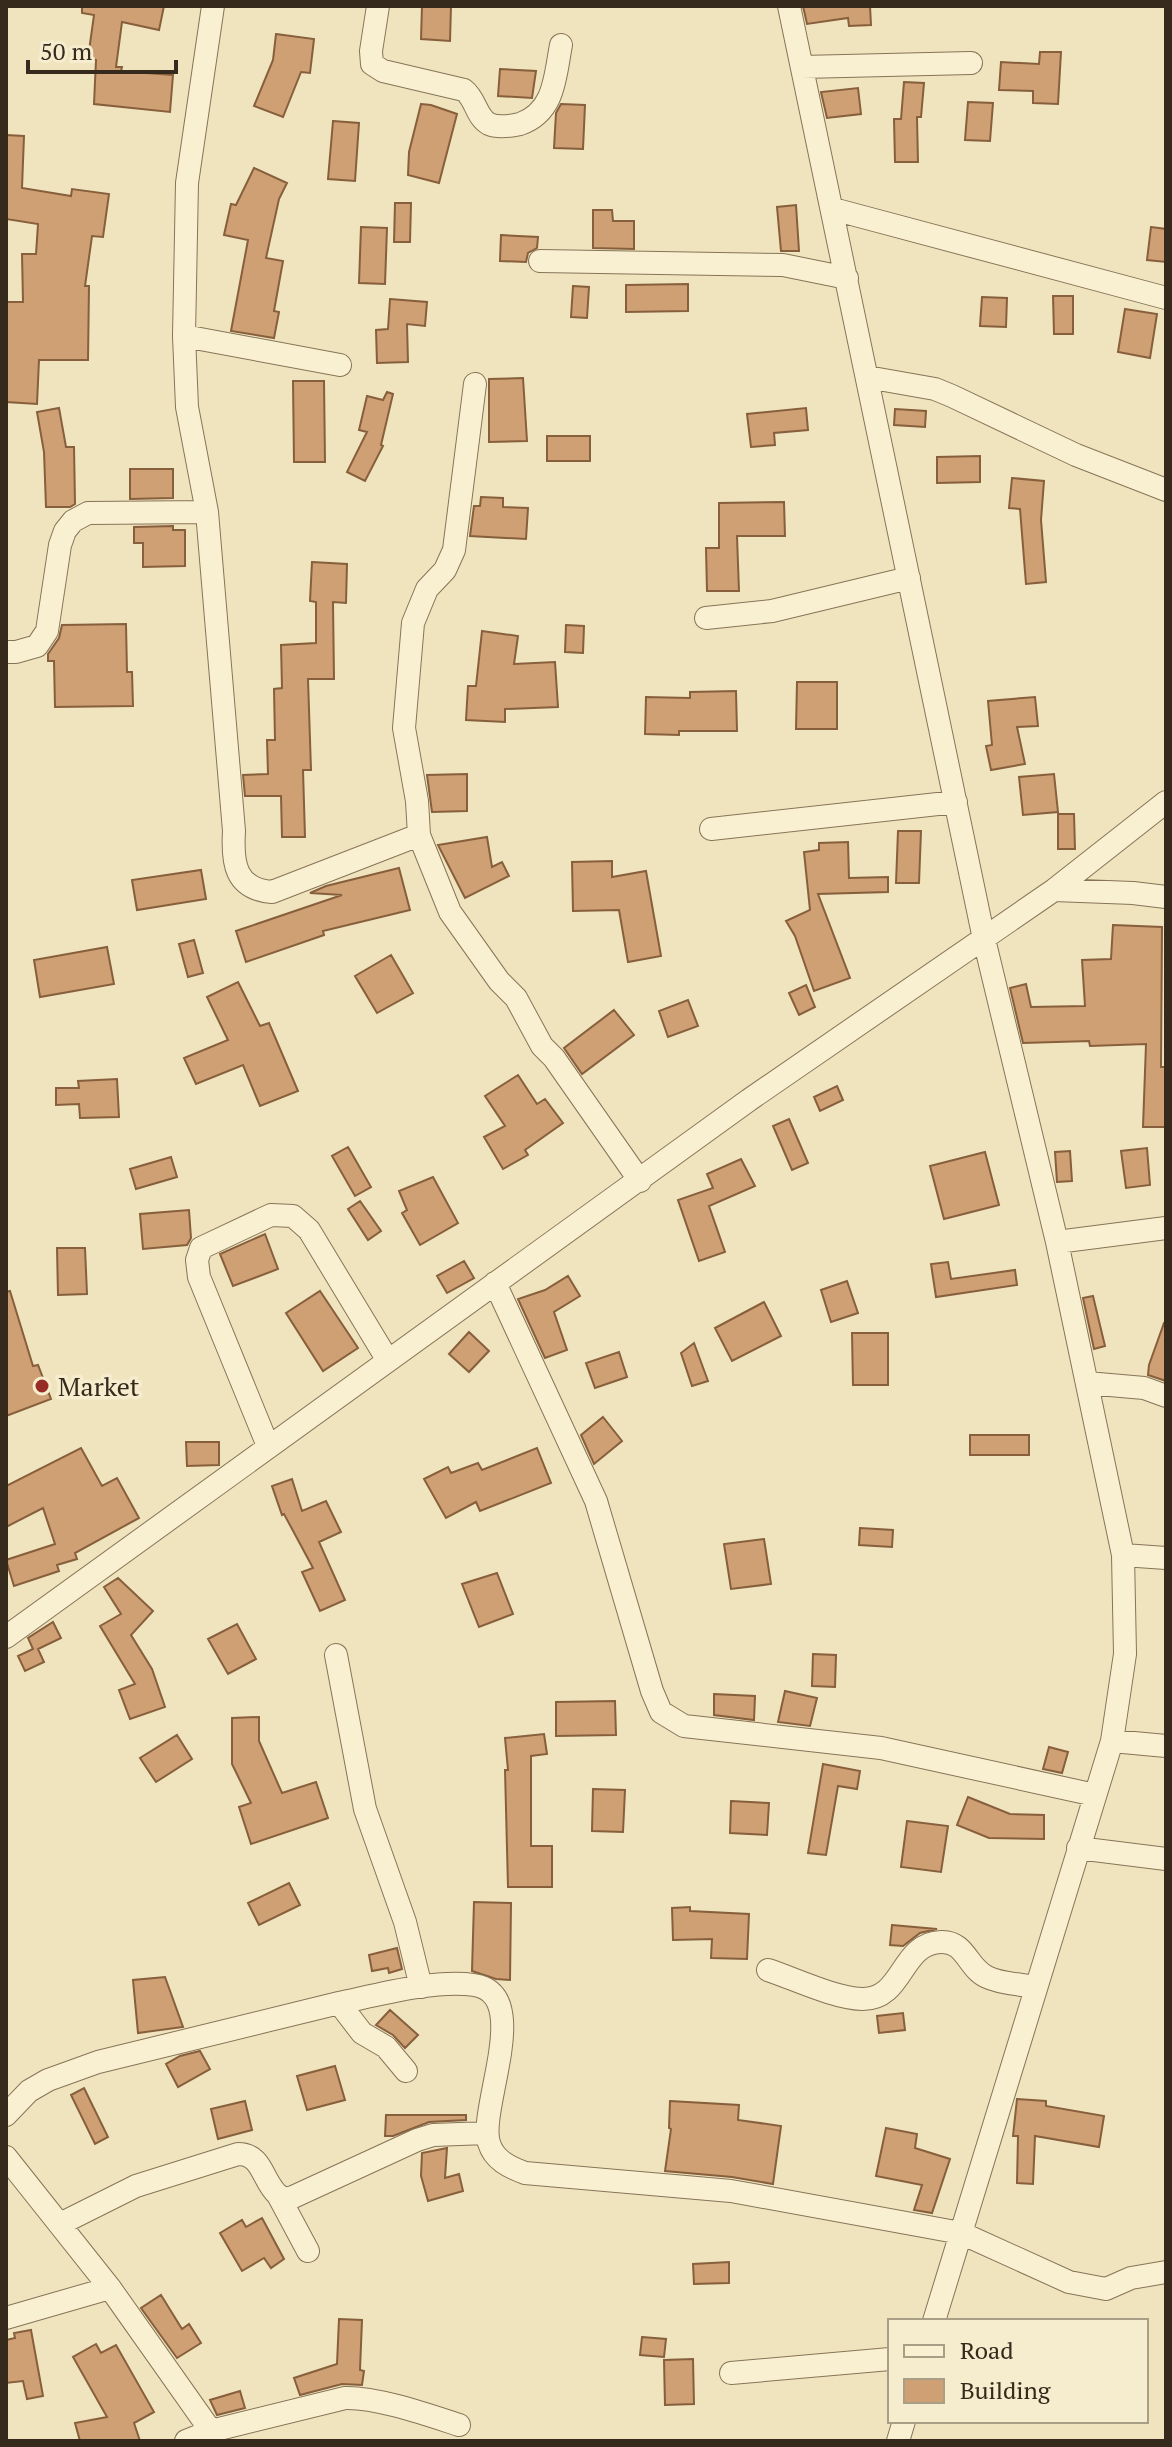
<svg xmlns="http://www.w3.org/2000/svg" width="1172" height="2447" font-family="'PT Serif',serif">
<style>
.building{fill:#cea073;stroke:#875f3c;stroke-width:2}
.lines{fill:none;stroke-linecap:round;stroke-linejoin:round}
.minor-casing{stroke:#877457;stroke-width:24}
.minor{stroke:#f9f0d2;stroke-width:22}
.poi-dot{fill:#972d26;stroke:#f6edce;stroke-width:3}
.labels{text-anchor:middle;dominant-baseline:central;stroke-width:7;stroke-linejoin:round;paint-order:stroke}
.poi-label{font-size:26px;fill:#362a1c;stroke:#f6edce;text-anchor:start}
</style>
<rect width="100%" height="100%" fill="#efe4be"/>
<path class="building" d="M82,6H164L159,30L122,22L116,67H122L121,71L173,75L170,112L94,104L96,60L88,58L94,15L82,13Z
M422,6H451L450,41L421,39Z
M803,6H870L871,25L849,26L848,18L807,24Z
M276,34L314,39L310,73L301,72L283,117L254,106L273,60Z
M1040,52H1061L1058,104L1033,103V91L999,90L1001,62L1039,64Z
M500,69L536,71L532,98L498,96Z
M904,82L924,83L921,117H917L918,162H895L894,119H901Z
M858,88L861,114L827,118L821,92Z
M968,102L993,103L990,141L965,140Z
M421,104L431,105L457,114L439,183L408,175L409,152Z
M561,104L585,105L583,149L554,148L556,113Z
M333,121L359,123L355,181L328,179Z
M6,135L24,136L22,188L71,196L72,189L109,194L103,237L92,236L85,286H89L88,360H39L37,404L6,402V302H23L22,254H36L38,224L6,219Z
M254,168L287,183L279,199L266,258L283,261L274,311L279,312L274,338L231,331L248,240L224,235L231,204L236,205Z
M395,203H411L410,242H394Z
M796,205L799,251H781L777,207Z
M593,210H612L613,221H634V249L593,248Z
M361,227L387,228L385,284L359,283Z
M1151,227L1166,229V262L1147,260Z
M501,235L538,237L537,248L528,253L526,262L500,261Z
M688,284V311L626,312V285Z
M573,286L589,287L587,318L571,317Z
M1053,296H1073V334H1054Z
M982,297L1007,298L1006,327L980,326Z
M390,299L427,302L425,326L407,324L408,362L377,363L376,330L388,329Z
M1125,309L1157,314L1150,358L1118,352Z
M523,378L527,441L489,442V379Z
M293,381H324L325,462H294Z
M387,392L393,394L381,445L383,446L365,481L347,472L367,432L359,430L367,396L383,400Z
M59,408L66,447H74L75,504L70,507H46L44,452L37,412Z
M806,408L808,430L774,433L775,445L751,447L747,414Z
M895,409L926,411L925,427L894,425Z
M547,436H590V461H547Z
M980,456V482L937,483V457Z
M130,469H173V498L130,499Z
M1012,478L1044,481L1041,520L1046,582L1026,584L1020,509L1009,508Z
M481,497L503,498V507L528,508L526,539L470,536L474,506H480Z
M784,502L785,536H737L739,591H707L706,548H719V503Z
M173,526V530H185V566L143,567V543H134V527Z
M312,562L347,564L346,603L333,602L334,679H308L311,770H303L305,837H282L281,796H245L243,775L268,774L267,740H275L274,689L282,688L281,645L316,643V602L310,601Z
M126,624L127,672H132L133,706L55,707L54,661H48V654L59,638L62,625Z
M566,625L584,626L583,653L565,652Z
M482,631L518,636L514,664L555,662L558,707L505,709V722L466,720L468,686H476Z
M797,682H837V729H796Z
M736,691L737,731H679V735L645,734L646,697L690,698V692Z
M1035,697L1038,726L1017,727L1025,764L991,770L986,746L992,745L988,701Z
M467,774V811L432,812L427,775Z
M1054,774L1058,812L1023,815L1019,777Z
M1058,814H1074L1075,849H1058Z
M898,831H921L919,883H896Z
M487,837L492,867L502,862L509,876L465,898L438,845Z
M848,842L849,878L888,877V892L818,894L850,978L814,991L795,936L786,921L810,910L804,852L819,850V843Z
M612,861V877L646,871L661,956L628,962L619,910L573,911L572,862Z
M399,868L410,910L323,931L324,935L246,962L236,931L342,895L310,893L326,886Z
M201,870L206,899L137,910L132,880Z
M1113,925L1162,927L1161,1067H1166V1127H1143L1146,1044L1090,1046L1089,1041L1023,1043L1010,988L1026,984L1031,1007L1085,1006L1082,960L1111,959Z
M194,940L203,973L188,977L179,944Z
M107,947L114,984L40,997L34,960Z
M391,955L413,993L377,1013L355,976Z
M238,982L260,1026L269,1023L298,1091L260,1106L243,1065L196,1084L184,1058L228,1040L207,997Z
M806,985L815,1007L799,1015L789,993Z
M688,1000L698,1026L668,1037L659,1011Z
M614,1010L634,1035L582,1074L564,1048Z
M518,1075L537,1104L545,1099L563,1123L525,1150L528,1155L503,1169L484,1137L505,1126L485,1096Z
M117,1079L119,1117L80,1118L79,1104L56,1105V1088H79L78,1081Z
M837,1086L843,1100L820,1111L814,1097Z
M789,1119L808,1163L792,1170L773,1126Z
M348,1147L371,1187L355,1196L332,1156Z
M1147,1148L1150,1185L1126,1188L1121,1151Z
M1070,1151L1072,1181L1057,1182L1055,1152Z
M985,1152L999,1205L944,1219L930,1166Z
M171,1157L177,1177L136,1189L130,1169Z
M741,1159L755,1186L709,1206L725,1252L699,1261L678,1200L713,1188L707,1174Z
M433,1177L458,1223L420,1245L402,1213L407,1210L399,1191Z
M360,1201L381,1231L368,1240L348,1209Z
M189,1210L191,1238L187,1245L143,1249L140,1214Z
M265,1234L278,1269L233,1286L220,1254Z
M57,1248H85L87,1294L58,1295Z
M464,1261L474,1278L447,1293L437,1276Z
M948,1262L951,1279L1015,1270L1017,1285L936,1297L931,1264Z
M568,1276L580,1296L554,1312L567,1350L545,1358L518,1299L545,1290Z
M847,1281L858,1313L831,1322L821,1290Z
M10,1291L33,1366L38,1365L51,1399L6,1416V1292Z
M320,1291L358,1348L323,1371L286,1313Z
M1093,1296L1105,1346L1094,1349L1083,1298Z
M764,1302L781,1336L732,1361L715,1328Z
M1164,1323H1166V1381L1148,1375L1149,1365Z
M469,1332L489,1351L469,1372L449,1354Z
M852,1333H888V1385H853Z
M694,1343L708,1381L692,1386L681,1353Z
M619,1352L627,1377L595,1388L586,1363Z
M603,1417L622,1441L594,1464L581,1435Z
M970,1435H1029V1455H970Z
M186,1442H219V1465L187,1466Z
M81,1448L102,1486L117,1478L139,1518L75,1553L77,1559L57,1565L59,1571L14,1586L6,1560L55,1544L43,1508L6,1527V1486Z
M537,1448L551,1483L480,1511L476,1502L446,1518L424,1479L448,1467L451,1473L478,1463L482,1470Z
M292,1479L302,1511L326,1501L341,1532L319,1542L345,1600L320,1611L302,1572L313,1568L284,1514L282,1515L272,1486Z
M860,1528L893,1530L892,1547L859,1545Z
M764,1539L771,1584L731,1589L724,1544Z
M497,1573L513,1614L479,1627L462,1584Z
M118,1578L153,1611L131,1635L152,1669L165,1707L130,1719L119,1690L135,1684L100,1626L121,1614L104,1587Z
M53,1622L61,1638L38,1649L44,1662L25,1671L18,1656L33,1649L28,1638Z
M237,1624L256,1659L228,1674L208,1639Z
M813,1654L836,1655L835,1687L812,1686Z
M785,1691L817,1698L810,1726L778,1722Z
M714,1694L755,1696L754,1720L714,1715Z
M615,1701L616,1735L556,1736V1702Z
M259,1717V1741L282,1793L316,1782L328,1818L251,1844L239,1807L251,1803L232,1764V1718Z
M544,1734L547,1754L531,1756V1846H552V1887H508L505,1770H508L505,1738Z
M177,1735L192,1759L156,1782L140,1758Z
M1049,1747L1068,1752L1062,1773L1043,1769Z
M823,1764L860,1771L857,1789L838,1786L826,1855L808,1853Z
M593,1789L625,1790L623,1832L592,1831Z
M968,1797L1010,1814L1044,1815V1839L989,1838L957,1825Z
M731,1801L769,1803L767,1835L730,1833Z
M907,1821L948,1826L941,1872L901,1867Z
M289,1883L300,1905L259,1925L248,1903Z
M474,1902L511,1903L510,1980L496,1979L472,1971Z
M690,1907V1911L749,1914L747,1959L711,1958L712,1939L673,1940L672,1908Z
M892,1925L937,1929L920,1933L903,1946L890,1945Z
M397,1948L402,1969L389,1973L388,1968L372,1971L369,1955Z
M165,1977L183,2027L138,2033L133,1980Z
M390,2010L418,2035L405,2048L393,2035L376,2025Z
M903,2013L905,2030L879,2033L877,2016Z
M200,2051L210,2069L178,2087L166,2064L180,2056Z
M335,2066L345,2100L307,2110L297,2076Z
M84,2088L108,2137L95,2144L71,2095Z
M1017,2099L1046,2101V2106L1104,2116L1099,2147L1035,2136L1033,2184L1017,2183L1018,2136H1013Z
M245,2101L252,2130L218,2139L211,2109Z
M670,2101L739,2105L738,2120L781,2126L773,2184L732,2177L665,2171L671,2129L669,2128Z
M386,2115H466V2120L429,2122L393,2136H385Z
M886,2128L917,2134L915,2148L950,2159L932,2213L914,2210L922,2185L876,2176Z
M447,2148L445,2178L459,2174L463,2191L428,2201L421,2176L422,2153Z
M262,2218L284,2259L271,2268L264,2258L242,2271L220,2233L242,2220L246,2227Z
M729,2262V2283L694,2284L693,2264Z
M161,2295L182,2329L189,2324L201,2343L177,2358L141,2308Z
M339,2319L362,2320L360,2370L364,2371L362,2385L342,2384L300,2395L294,2378L337,2364Z
M31,2330L43,2396L27,2399L23,2381L6,2383V2340L15,2338L14,2333Z
M642,2337L666,2339L664,2357L640,2355Z
M96,2344L101,2353L116,2345L154,2412L134,2423L140,2441H80L75,2423L107,2417L73,2357Z
M693,2359L694,2404L665,2405L664,2360Z
M240,2391L245,2408L217,2415L210,2400Z"/>
<g class="lines">
<defs>
<path id="minor" d="M213,6L187,183L184,336L187,407L207,512L234,831C232,863 235,889 272,892L419,835
M378,6L371,51L372,64L383,71L464,90C476,99 476,117 489,124C498,128 511,126 520,124C555,112 555,76 561,45
M789,6L984,939L1057,1242L1123,1555L1125,1654L1112,1741L934,2321
M802,67L971,63
M833,209L1166,298
M540,261L783,265L847,278
M184,336L340,365
M867,377L935,389L952,396L1076,455L1166,490
M475,384L454,550L445,570L427,589L413,623L404,728L417,801L419,835L450,912L499,981L516,998L542,1046L554,1058L640,1181
M706,618L772,611L909,578
M6,652H16L37,646L47,631L60,545L65,531L73,521L88,513L207,512
M711,829L956,802
M1054,890L1133,893L1166,897
M1057,1242L1166,1228
M495,1283L596,1501L652,1691L661,1712L684,1726L881,1748L1095,1795
M1087,1383L1144,1388L1166,1396
M268,1446L199,1277L197,1260L201,1248L271,1215L293,1216L309,1230L387,1359
M1123,1555L1166,1558
M6,1637L749,1100L1054,890L1166,802
M336,1655L365,1809L405,1922L421,1987
M1112,1741L1166,1746
M1078,1848L1166,1859
M768,1970C795,1979 834,1998 862,1999C904,2000 900,1943 941,1942C966,1941 967,1968 987,1977C1001,1984 1020,1984 1035,1987
M339,2003C377,1995 436,1979 474,1985C534,1994 478,2108 489,2143C494,2160 509,2167 525,2173L731,2191L961,2233L1069,2282L1106,2289L1131,2278L1166,2272
M6,2115L29,2091L48,2080L98,2062L339,2003L362,2033L386,2047L406,2071
M6,2157L110,2288L218,2441
M278,2195L285,2199L293,2197L417,2140L433,2135L487,2133
M60,2224L136,2186L238,2154C263,2154 262,2181 278,2195L308,2251
M6,2318L110,2288
M731,2373L890,2359
M186,2441L211,2431L345,2398C377,2397 428,2415 459,2425
M898,2441L904,2421"/>
</defs>
<use href="#minor" class="minor-casing"/>
<use href="#minor" class="minor"/>
</g>
<circle class="poi-dot" cx="42" cy="1386" r="8"/>
<g class="labels">
<g class="poi-label">
<text x="58" y="1386">Market</text>
</g>
</g>
<rect width="1172" height="2447" fill="none" stroke="#362a1c" stroke-width="16"/>
<rect x="888" y="2319" width="260" height="104" fill="#f6edce" stroke="#a99f87" stroke-width="2"/>
<rect x="904" y="2345" width="40" height="12" fill="#f9f0d2" stroke="#a99f87" stroke-width="2"/>
<text x="960" y="2359" font-size="24" fill="#362a1c">Road</text>
<rect x="904" y="2379" width="40" height="24" fill="#cea073" stroke="#a99f87" stroke-width="2"/>
<text x="960" y="2399" font-size="24" fill="#362a1c">Building</text>
<path d="M28 60v12h148v-12" fill="none" stroke="#362a1c" stroke-width="4"/>
<text x="40" y="60" font-size="24" fill="#362a1c" stroke="#f6edce" stroke-width="6" paint-order="stroke">50 m</text>
</svg>
